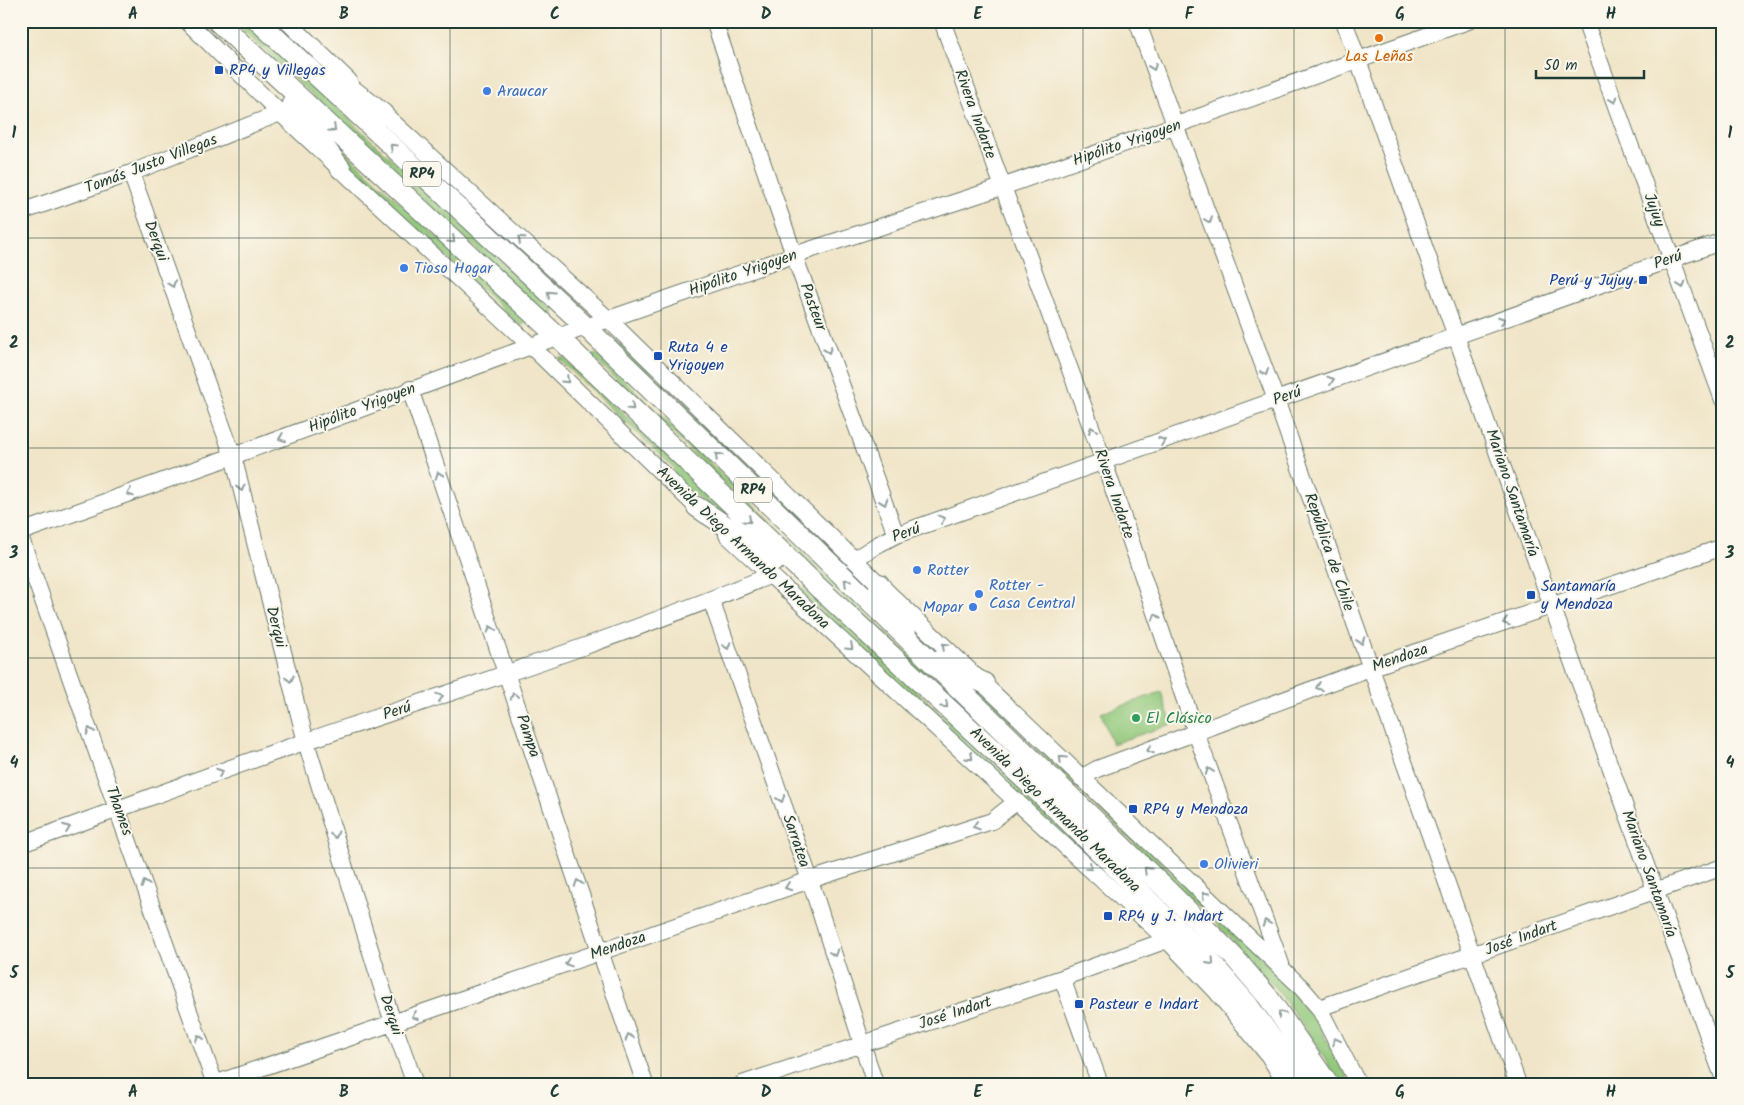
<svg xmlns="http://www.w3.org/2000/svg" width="1744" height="1105" font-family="Kalam,sans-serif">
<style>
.green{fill:#92c87b;stroke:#588258}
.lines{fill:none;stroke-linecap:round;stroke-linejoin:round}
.minor-casing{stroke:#687868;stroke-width:18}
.major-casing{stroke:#687868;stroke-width:22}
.minor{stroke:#fff;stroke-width:16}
.major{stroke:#fff;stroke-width:20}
.oneway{stroke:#8f9e9a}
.grid{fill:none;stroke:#1f3d34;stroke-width:1;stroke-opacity:0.55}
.food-dot{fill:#e8710a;stroke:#fbf7ec;stroke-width:2}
.transit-dot{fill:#1a4fb4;stroke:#fbf7ec;stroke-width:2}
.shop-dot{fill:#3f7fe0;stroke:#fbf7ec;stroke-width:2}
.leisure-dot{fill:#2e9e5b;stroke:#fbf7ec;stroke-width:2}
.labels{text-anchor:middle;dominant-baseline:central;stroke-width:4;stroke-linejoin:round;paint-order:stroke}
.shield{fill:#fbf7ec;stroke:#61756b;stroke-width:1}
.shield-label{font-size:15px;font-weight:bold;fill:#1f3d34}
.food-label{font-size:16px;fill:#c56008;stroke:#fbf7ec}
.transit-label{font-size:16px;fill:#164399;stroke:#fbf7ec;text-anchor:start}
.shop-label{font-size:16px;fill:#366cbe;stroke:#fbf7ec;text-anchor:start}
.street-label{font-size:16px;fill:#1f3d34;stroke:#fbf7ec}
.leisure-label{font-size:16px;fill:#27864d;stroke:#fbf7ec;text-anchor:start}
.neatline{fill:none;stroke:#1f3d34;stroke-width:2}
.grid-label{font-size:16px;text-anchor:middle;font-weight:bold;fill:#1f3d34}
</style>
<rect width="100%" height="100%" fill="#fbf7ec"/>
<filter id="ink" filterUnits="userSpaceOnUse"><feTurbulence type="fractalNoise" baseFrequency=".02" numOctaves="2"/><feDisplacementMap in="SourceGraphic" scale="10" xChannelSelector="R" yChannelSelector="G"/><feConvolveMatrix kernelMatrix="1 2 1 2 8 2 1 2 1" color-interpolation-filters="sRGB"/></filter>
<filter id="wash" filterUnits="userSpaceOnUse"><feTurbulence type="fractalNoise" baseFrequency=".0096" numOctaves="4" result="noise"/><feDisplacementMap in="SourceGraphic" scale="20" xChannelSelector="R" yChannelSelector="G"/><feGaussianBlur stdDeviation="1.12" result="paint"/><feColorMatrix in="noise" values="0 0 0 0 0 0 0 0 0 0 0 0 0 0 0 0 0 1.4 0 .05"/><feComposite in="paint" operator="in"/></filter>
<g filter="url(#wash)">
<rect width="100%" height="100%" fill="#f0e5c8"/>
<path class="green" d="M233,21H244L554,311L548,316Z
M329,137L528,321L521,326L345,163Z
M620,343L813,532L614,346Z
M596,353L1024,766L959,710L591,355Z
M558,358H564L757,539L716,512L673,476L674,468Z
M764,558L816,598L1042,807L1257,1025Z
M962,676L986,692L1295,991L1313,1016L1351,1084H1339L1313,1039L1277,990L1216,923Z
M1161,692L1172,724L1112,744L1101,713Z"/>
</g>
<g filter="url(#ink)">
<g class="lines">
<defs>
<path id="minor" d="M187,21L280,113L531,346L705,515
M287,21L349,81
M714,21L794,255L896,535
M942,21L1104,462L1196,733L1281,964
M1137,21L1276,400L1518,1084
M1344,21L1552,606L1723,1077
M1585,21L1723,400
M374,105L609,320L879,584L1300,986L1319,1008L1358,1084
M131,173L233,456L306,742L393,1023L415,1084
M21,212L131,173L280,113
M410,389L645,1084
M21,532L233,456L531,346L794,255L1002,187L1468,21
M727,535L1167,940L1216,991L1269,1056L1286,1084
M21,539L215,1084
M855,559L877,545L896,535L1723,241
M711,600L810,880L875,1084
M1081,778L1097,769L1370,668L1723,547
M21,844C117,810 211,774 307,741C463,688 619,638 771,575
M1062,978L1100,1084
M1319,1008L1723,867
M214,1084L810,880L992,821L1017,801
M742,1084L1062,978L1167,940"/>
<path id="major" d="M217,21L558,337L820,589L1052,805L1209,960L1248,1005L1305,1084
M258,21L586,327L1169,892L1233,956L1268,997L1328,1084
M334,76L383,114
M292,104L341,169
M697,507L777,560
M879,584L906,629
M938,661L984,683"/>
</defs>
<use href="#minor" class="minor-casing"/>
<use href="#major" class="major-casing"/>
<use href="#minor" class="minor"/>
<use href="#major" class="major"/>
</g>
<defs><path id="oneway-chevron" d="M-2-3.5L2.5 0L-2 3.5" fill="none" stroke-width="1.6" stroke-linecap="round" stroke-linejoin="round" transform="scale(1.25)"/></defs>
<g class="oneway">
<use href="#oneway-chevron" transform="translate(1153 67) rotate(70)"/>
<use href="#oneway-chevron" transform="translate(1614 100) rotate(70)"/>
<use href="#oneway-chevron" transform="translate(333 129) rotate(43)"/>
<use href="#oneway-chevron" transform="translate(393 147) rotate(-137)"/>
<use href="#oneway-chevron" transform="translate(1209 220) rotate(70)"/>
<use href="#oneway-chevron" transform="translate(521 239) rotate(-137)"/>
<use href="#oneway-chevron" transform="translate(452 240) rotate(43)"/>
<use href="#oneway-chevron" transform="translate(172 284) rotate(70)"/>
<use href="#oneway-chevron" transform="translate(1682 285) rotate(70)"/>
<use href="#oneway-chevron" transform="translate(550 294) rotate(-137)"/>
<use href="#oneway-chevron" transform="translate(1502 320) rotate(-20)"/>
<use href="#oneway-chevron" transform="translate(828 350) rotate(70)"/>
<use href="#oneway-chevron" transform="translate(1265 372) rotate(70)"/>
<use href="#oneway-chevron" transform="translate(566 380) rotate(44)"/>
<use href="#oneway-chevron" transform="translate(1331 380) rotate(-19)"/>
<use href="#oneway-chevron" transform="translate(631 407) rotate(44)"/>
<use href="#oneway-chevron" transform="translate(1092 430) rotate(-110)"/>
<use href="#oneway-chevron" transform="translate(282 438) rotate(159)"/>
<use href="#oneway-chevron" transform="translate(1162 441) rotate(-20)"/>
<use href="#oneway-chevron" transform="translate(718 456) rotate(-136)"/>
<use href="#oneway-chevron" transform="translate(439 475) rotate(-109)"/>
<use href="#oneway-chevron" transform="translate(241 488) rotate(76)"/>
<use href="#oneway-chevron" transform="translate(130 493) rotate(161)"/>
<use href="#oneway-chevron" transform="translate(884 502) rotate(70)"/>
<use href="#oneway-chevron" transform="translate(942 519) rotate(-19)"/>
<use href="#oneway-chevron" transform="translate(748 520) rotate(44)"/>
<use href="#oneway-chevron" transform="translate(847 582) rotate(-136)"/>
<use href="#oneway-chevron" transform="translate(1156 617) rotate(-109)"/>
<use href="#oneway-chevron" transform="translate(1506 622) rotate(161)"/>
<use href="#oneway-chevron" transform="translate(491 629) rotate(-109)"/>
<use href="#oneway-chevron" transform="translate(1361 641) rotate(71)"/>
<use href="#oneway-chevron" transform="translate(727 646) rotate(71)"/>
<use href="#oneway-chevron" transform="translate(945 646) rotate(-136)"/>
<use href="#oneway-chevron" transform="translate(850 647) rotate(43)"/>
<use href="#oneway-chevron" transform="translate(290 679) rotate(76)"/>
<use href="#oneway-chevron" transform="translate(1319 687) rotate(159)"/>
<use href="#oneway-chevron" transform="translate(514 696) rotate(-109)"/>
<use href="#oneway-chevron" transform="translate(440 697) rotate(-18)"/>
<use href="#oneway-chevron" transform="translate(945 705) rotate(43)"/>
<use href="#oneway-chevron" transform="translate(90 731) rotate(-110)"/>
<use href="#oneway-chevron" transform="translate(1150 750) rotate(160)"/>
<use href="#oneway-chevron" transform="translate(970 757) rotate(43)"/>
<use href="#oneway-chevron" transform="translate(1062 759) rotate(-136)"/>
<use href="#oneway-chevron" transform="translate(1209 771) rotate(-110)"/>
<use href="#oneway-chevron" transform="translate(220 772) rotate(-20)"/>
<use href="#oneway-chevron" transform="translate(781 799) rotate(71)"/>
<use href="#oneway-chevron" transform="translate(976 826) rotate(162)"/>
<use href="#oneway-chevron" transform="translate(67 828) rotate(-20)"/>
<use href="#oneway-chevron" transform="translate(335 835) rotate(73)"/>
<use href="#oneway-chevron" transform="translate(1089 867) rotate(43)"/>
<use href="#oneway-chevron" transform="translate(1147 870) rotate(-135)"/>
<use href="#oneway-chevron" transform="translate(578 883) rotate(-109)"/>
<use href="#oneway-chevron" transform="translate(145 884) rotate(-109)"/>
<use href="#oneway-chevron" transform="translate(788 887) rotate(161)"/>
<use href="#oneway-chevron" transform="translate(1205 895) rotate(-136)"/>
<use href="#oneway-chevron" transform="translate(1266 923) rotate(-110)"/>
<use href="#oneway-chevron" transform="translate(834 953) rotate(72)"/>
<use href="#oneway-chevron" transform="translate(1211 962) rotate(48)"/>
<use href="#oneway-chevron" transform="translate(568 963) rotate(161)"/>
<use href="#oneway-chevron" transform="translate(1281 1014) rotate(-126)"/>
<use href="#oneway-chevron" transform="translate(415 1016) rotate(161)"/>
<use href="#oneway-chevron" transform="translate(629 1037) rotate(-108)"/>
<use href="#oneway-chevron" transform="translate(199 1038) rotate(-109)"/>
<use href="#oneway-chevron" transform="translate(1336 1041) rotate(-118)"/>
</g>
</g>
<path class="grid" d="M239,21V1084M450,21V1084M661,21V1084M872,21V1084M1083,21V1084M1294,21V1084M1505,21V1084M21,238H1723M21,448H1723M21,658H1723M21,868H1723"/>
<circle class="food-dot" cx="1379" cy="38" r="5"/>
<g class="transit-dot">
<rect x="214" y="65" width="10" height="10" rx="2.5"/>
<rect x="1638" y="275" width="10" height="10" rx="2.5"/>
<rect x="653" y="351" width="10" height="10" rx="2.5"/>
<rect x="1526" y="590" width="10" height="10" rx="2.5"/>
<rect x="1128" y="804" width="10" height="10" rx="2.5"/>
<rect x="1103" y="911" width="10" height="10" rx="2.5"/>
<rect x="1074" y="999" width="10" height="10" rx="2.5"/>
</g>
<g class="shop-dot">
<circle cx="487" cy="91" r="5"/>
<circle cx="404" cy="268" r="5"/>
<circle cx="917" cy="570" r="5"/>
<circle cx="979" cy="594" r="5"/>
<circle cx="973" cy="607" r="5"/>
<circle cx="1204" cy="864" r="5"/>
</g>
<circle class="leisure-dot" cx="1136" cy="718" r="5"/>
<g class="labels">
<g class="shield">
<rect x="403" y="161.5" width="38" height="25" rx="4"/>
<rect x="734" y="477.5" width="38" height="25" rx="4"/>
</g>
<g class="shield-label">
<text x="422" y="174">RP4</text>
<text x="753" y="490">RP4</text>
</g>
<g class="food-label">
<text x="1379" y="56">Las Leñas</text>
</g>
<g class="transit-label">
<text x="229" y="70">RP4 y Villegas</text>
<text x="1633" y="280" text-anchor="end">Perú y Jujuy</text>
<text x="668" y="347">Ruta 4 e<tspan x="668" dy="18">Yrigoyen</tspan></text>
<text x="1541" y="586">Santamaría<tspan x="1541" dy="18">y Mendoza</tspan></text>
<text x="1143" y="809">RP4 y Mendoza</text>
<text x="1118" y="916">RP4 y J. Indart</text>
<text x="1089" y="1004">Pasteur e Indart</text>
</g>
<g class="shop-label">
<text x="497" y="91">Araucar</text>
<text x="414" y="268">Tioso Hogar</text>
<text x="927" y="570">Rotter</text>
<text x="989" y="585">Rotter -<tspan x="989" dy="18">Casa Central</tspan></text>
<text x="963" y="607" text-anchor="end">Mopar</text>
<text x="1214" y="864">Olivieri</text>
</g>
<g class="street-label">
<text transform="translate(975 114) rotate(70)">Rivera Indarte</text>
<text transform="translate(1127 143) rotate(-19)">Hipólito Yrigoyen</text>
<text transform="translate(151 164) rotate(-21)">Tomás Justo Villegas</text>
<text transform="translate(1654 210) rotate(70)">Jujuy</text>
<text transform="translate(156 241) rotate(70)">Derqui</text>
<text transform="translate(1668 260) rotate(-19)">Perú</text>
<text transform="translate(743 273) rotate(-19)">Hipólito Yrigoyen</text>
<text transform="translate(813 307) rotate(70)">Pasteur</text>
<text transform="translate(1287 396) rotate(-20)">Perú</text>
<text transform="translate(362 408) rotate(-21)">Hipólito Yrigoyen</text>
<text transform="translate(1512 493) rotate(71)">Mariano Santamaría</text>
<text transform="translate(1114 494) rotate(71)">Rivera Indarte</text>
<text transform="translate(906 533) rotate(-21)">Perú</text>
<text transform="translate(743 548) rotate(43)">Avenida Diego Armando Maradona</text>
<text transform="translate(1329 552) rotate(71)">República de Chile</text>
<text transform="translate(276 627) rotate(76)">Derqui</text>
<text transform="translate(1400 658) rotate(-19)">Mendoza</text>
<text transform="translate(397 711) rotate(-18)">Perú</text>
<text transform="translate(528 736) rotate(71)">Pampa</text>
<text transform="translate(1055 810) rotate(44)">Avenida Diego Armando Maradona</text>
<text transform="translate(119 811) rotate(70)">Thames</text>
<text transform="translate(796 841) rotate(71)">Sarratea</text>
<text transform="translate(1649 874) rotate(70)">Mariano Santamaría</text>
<text transform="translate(1521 938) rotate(-20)">José Indart</text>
<text transform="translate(618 946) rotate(-19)">Mendoza</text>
<text transform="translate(955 1013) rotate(-18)">José Indart</text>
<text transform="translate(391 1015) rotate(72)">Derqui</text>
</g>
<g class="leisure-label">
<text x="1146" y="718">El Clásico</text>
</g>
</g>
<rect width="1744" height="1105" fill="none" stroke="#fbf7ec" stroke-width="55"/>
<path d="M1536 70v8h108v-8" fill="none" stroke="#1f3d34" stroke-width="2.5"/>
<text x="1544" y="70" font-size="15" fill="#1f3d34" stroke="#fbf7ec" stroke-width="4" paint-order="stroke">50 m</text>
<rect x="28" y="28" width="1688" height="1050" class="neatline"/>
<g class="grid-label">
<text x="133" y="19">A</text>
<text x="344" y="19">B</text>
<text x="555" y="19">C</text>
<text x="766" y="19">D</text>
<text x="978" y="19">E</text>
<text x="1189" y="19">F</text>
<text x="1400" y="19">G</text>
<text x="1611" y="19">H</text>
<text x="14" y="138">1</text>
<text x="1730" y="138">1</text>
<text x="14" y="348">2</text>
<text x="1730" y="348">2</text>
<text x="14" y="558">3</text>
<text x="1730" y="558">3</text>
<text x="14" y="768">4</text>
<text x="1730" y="768">4</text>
<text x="14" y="978">5</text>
<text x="1730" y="978">5</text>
<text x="133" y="1097">A</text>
<text x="344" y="1097">B</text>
<text x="555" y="1097">C</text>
<text x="766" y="1097">D</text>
<text x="978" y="1097">E</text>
<text x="1189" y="1097">F</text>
<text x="1400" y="1097">G</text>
<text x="1611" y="1097">H</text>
</g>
</svg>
